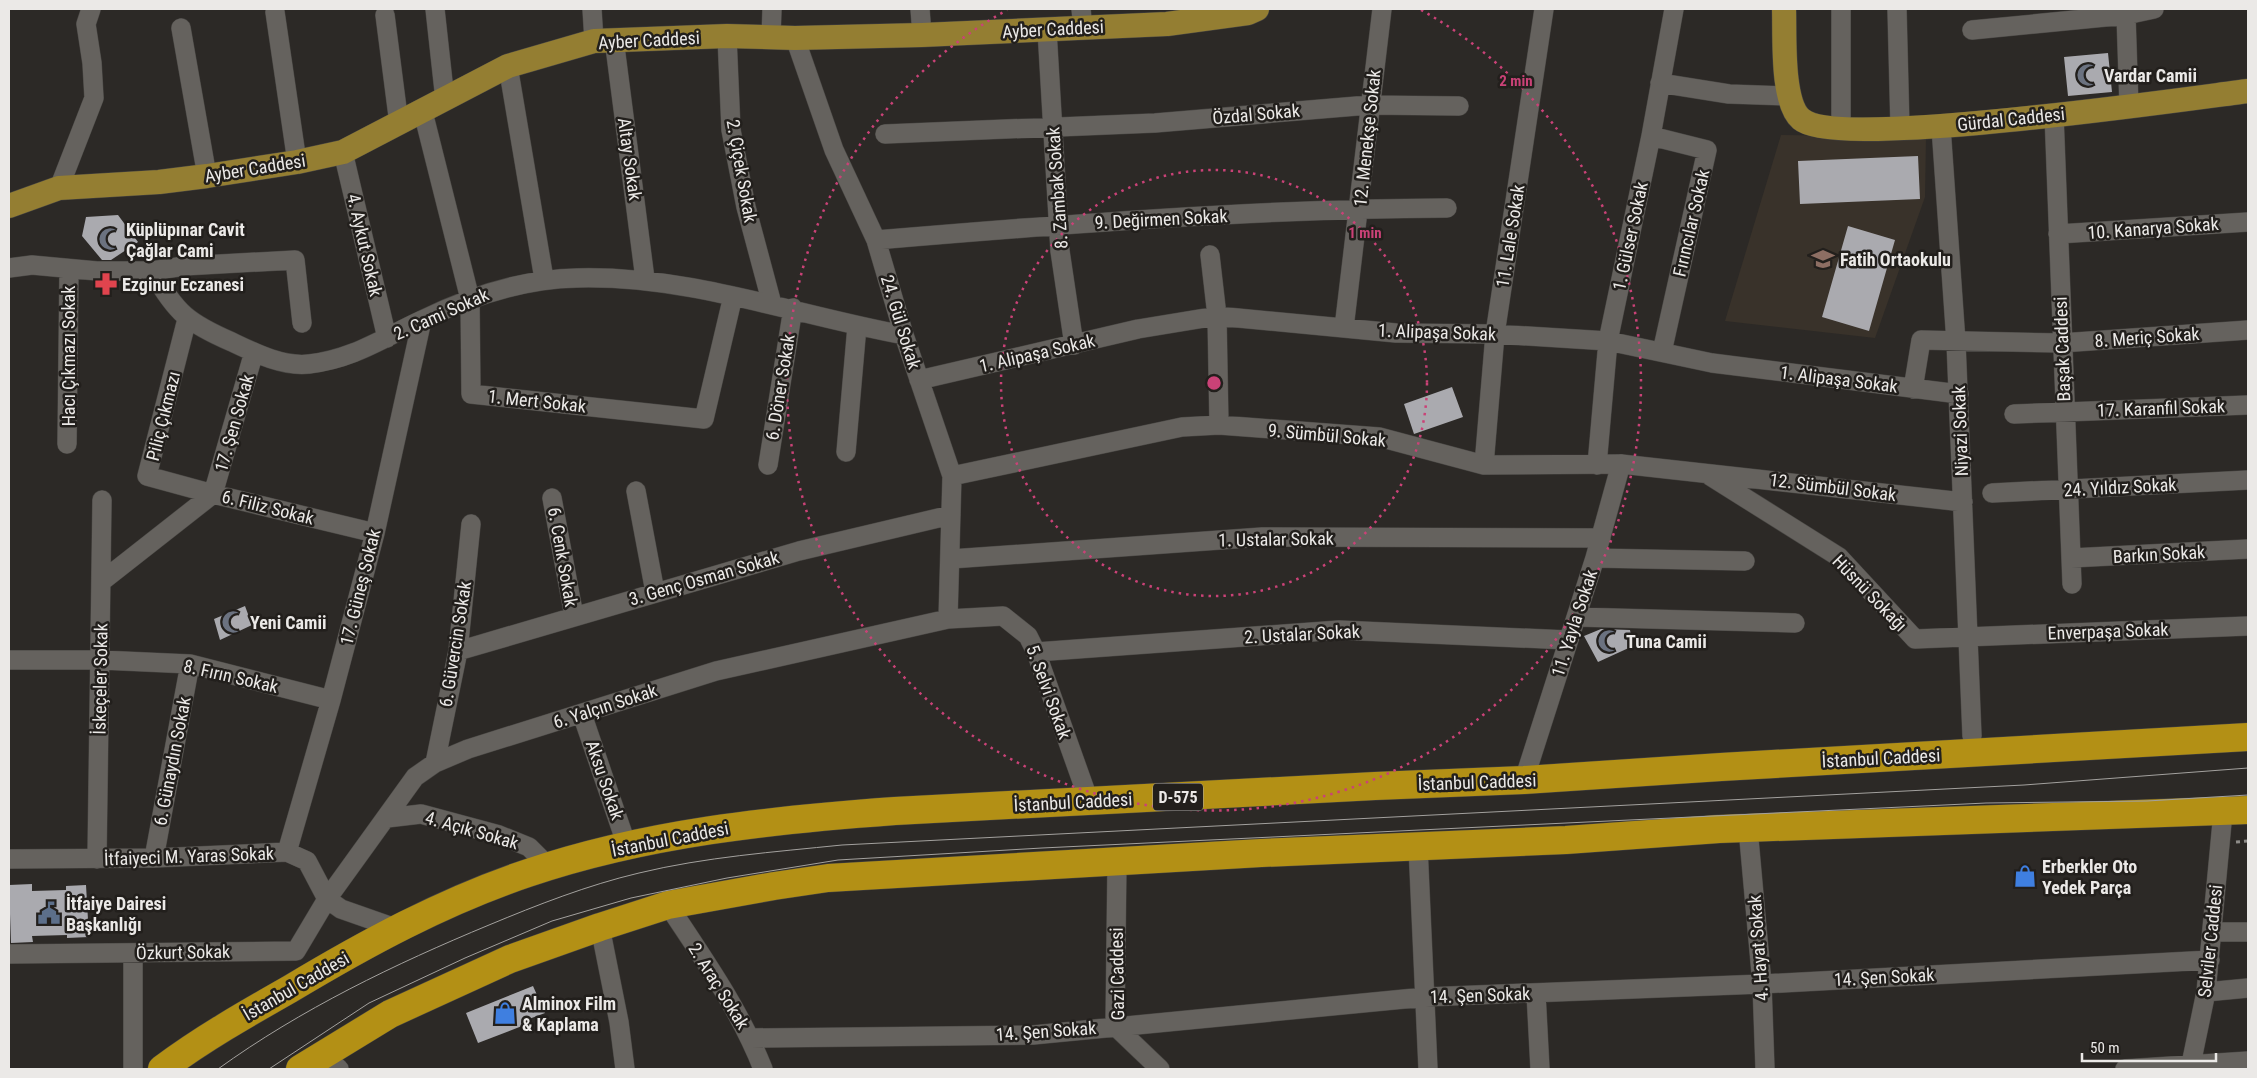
<svg xmlns="http://www.w3.org/2000/svg" width="2257" height="1078" font-family="'Roboto Condensed',sans-serif">
<style>
.built{fill:#39322a}
.building{fill:#aaaaaf}
.lines{fill:none;stroke-linecap:round;stroke-linejoin:round}
.minor-casing{stroke:#484643;stroke-width:20}
.major-casing{stroke:#484643;stroke-width:25}
.highway-casing{stroke:#484643;stroke-width:29}
.path{stroke:#8e8c89;stroke-width:3;stroke-dasharray:4 4;stroke-linecap:butt}
.minor{stroke:#65625e;stroke-width:19}
.major{stroke:#947e32;stroke-width:24}
.highway{stroke:#b39015;stroke-width:28}
.tram{stroke:#a3a19e;stroke-width:1}
.ring{fill:none;stroke:#ca4277;stroke-width:2.5;stroke-dasharray:2.5 5}
.labels{text-anchor:middle;dominant-baseline:central;stroke-width:5;stroke-linejoin:round;paint-order:stroke}
.shield{fill:#221f1c;stroke:#afacaa;stroke-width:1}
.shield-label{font-size:16px;font-weight:bold;fill:#ebe9e7}
.street-label{font-size:18px;fill:#ebe9e7;stroke:#221f1c}
.poi-label{font-size:18px;font-weight:bold;fill:#ebe9e7;stroke:#221f1c;text-anchor:start}
.centre{fill:#ca4277;stroke:#221f1c;stroke-width:2.5}
.ring-label{font-size:15px;text-anchor:middle;font-weight:bold;fill:#ca4277;stroke:#221f1c;stroke-width:5;stroke-linejoin:round;paint-order:stroke}
</style>
<rect width="100%" height="100%" fill="#2c2926"/>
<path class="built" d="M1781,135L1926,137L1925,197L1875,338L1725,321Z"/>
<path class="building" d="M2108,53L2112,92L2068,96L2064,57Z
M1918,156L1920,199L1800,204L1798,161Z
M118,215L138,242L111,260H102L82,236L86,217Z
M1848,226L1895,240L1869,331L1822,317Z
M1452,387L1463,417L1414,434L1404,404Z
M245,606L252,625L220,640L214,619Z
M1601,629L1630,630L1633,646L1598,662L1584,636Z
M32,884V891L66,890V886L86,885L89,937L67,938V935L32,936L33,942L11,943L9,885Z
M533,986L545,1013L521,1022L522,1026L478,1043L466,1013Z"/>
<g class="lines">
<defs>
<path id="minor" d="M435,9L445,100
M592,9L594,41
M920,9L922,35
M1081,9L1083,28
M1897,9L1900,128
M275,12L297,162
M385,15L399,124
M2126,15L2129,106
M181,28L207,176
M1047,30L1060,251L1074,345
M1972,30L2126,15L2154,9
M727,36L731,130L746,207L772,304
M771,37L772,9
M795,38L834,150L876,240L904,335L952,476L948,619
M614,39L645,279
M508,66L544,279
M1660,83L1729,94L1788,96
M423,112L470,299L471,394L704,419L733,296
M2054,114L2072,584
M1941,127L1956,342L1972,736
M1841,129V9
M885,134L1155,123L1369,105L1459,106
M1651,136L1707,150L1662,352
M343,152L387,338
M59,188L94,98L92,63L86,24L91,9
M2058,234L2248,222
M876,240C1066,224 1256,209 1447,208
M1210,255L1217,316L1219,425
M9,268L32,265L97,271H152C176,313 188,323 232,342C255,353 283,367 309,364C353,359 383,338 422,320C471,296 522,279 577,278C689,275 795,315 904,335
M152,271L184,266L295,260L302,323
M187,319L147,476L213,494L254,352
M1344,328L1382,9
M919,380L1138,329L1217,316L1396,333L1495,334L1608,341L1712,363L1959,394
M1913,389L1921,340L2061,343L2248,330
M2014,414L2248,405
M67,444L69,269
M846,452L857,326
M768,465L793,308
M1484,465L1495,334L1544,9
M1597,465L1608,341L1651,136L1674,9
M1707,474L1839,557L1915,639L2248,626
M952,476L1182,427L1219,425L1379,437L1484,465L1621,464L1963,502
M636,491L655,592
M1992,493L2248,480
M552,498L574,616
M1595,558L1745,561
M2071,558L2248,549
M951,559L1262,537L1601,538
M101,582L213,494L375,533
M1577,617L1795,623
M458,651L799,551L951,515
M1036,652L1339,630L1568,640
M9,660H101L190,664L331,700
M582,714L627,846
M435,763L458,651L471,524
M1524,780L1595,558L1621,464
M387,818L421,814L499,835L529,847L548,866
M1748,828L1762,984L1765,1069
M1418,846L1428,1069
M287,852L331,700L375,533L422,320
M154,858L190,664
M9,859L154,858L287,852L307,861L327,899L341,909L398,929
M97,859L102,500
M1117,861L1115,1026L1160,1069
M668,905C703,958 740,1010 763,1069
M600,927L619,1022L625,1069
M2213,932H2248
M133,953V1069
M9,954L296,951L327,899L415,777L435,763L468,749L716,671L948,619L1003,616L1028,636L1036,652L1089,801
M2206,992L2248,988
M1536,993L1540,1069
M751,1038L1033,1035L1425,997L1762,984L2210,960
M323,1055L339,1069
M2125,1069L2248,1061
M2190,1069L2206,992L2223,812"/>
<path id="major" d="M1784,9C1785,35 1781,102 1801,119C1836,150 2184,99 2248,91
M9,206L59,188L159,182L207,176L297,162L343,152L508,66L594,41L727,36L795,38L922,35L1167,24L1248,13L1257,9"/>
<path id="highway" d="M162,1069C202,1039 246,1014 290,989C365,944 444,901 528,873C646,833 771,820 895,811L1375,786L1524,780L1721,767L2248,737
M300,1069L390,1014L510,959L600,927L668,905L774,886L828,878L1261,853L1566,840L1719,829L2248,810"/>
</defs>
<use href="#minor" class="minor-casing"/>
<use href="#major" class="major-casing"/>
<use href="#highway" class="highway-casing"/>
<path class="path" d="M2236,842L2248,841"/>
<use href="#minor" class="minor"/>
<use href="#major" class="major"/>
<use href="#highway" class="highway"/>
<path class="tram" d="M218,1069C301,1009 395,964 489,925C537,905 588,885 639,873C705,857 774,852 842,845L2024,785L2248,768
M269,1069L369,1003L465,958L552,921L631,898L727,878L838,860L1042,848L1986,803L2147,801L2248,795"/>
</g>
<g class="ring">
<circle cx="1214" cy="383" r="213"/>
<path d="M1421 10A427 427 0 1 1 1007 10"/>
</g>
<defs>
<symbol id="mosque-bare" viewBox="-9 -9 18 18"><path d="M3.5-4.9A6 6 0 1 0 3.5 4.9A5 5 0 1 1 3.5-4.9Z" fill="#6b7280" stroke="#221f1c" stroke-width="2.5" paint-order="stroke"/></symbol>
<symbol id="school-bare" viewBox="-9 -9 18 18"><path d="M0-5L7-2L0 1L-7-2ZM-4 1L0 2.5L4 1V4Q0 6-4 4Z" fill="#8d6e63" stroke="#221f1c" stroke-width="2.5" paint-order="stroke"/></symbol>
<symbol id="pharmacy-bare" viewBox="-9 -9 18 18"><path d="M-2-6h4v4h4v4h-4v4h-4v-4h-4v-4h4Z" fill="#e0444e" stroke="#221f1c" stroke-width="2.5" paint-order="stroke"/></symbol>
<symbol id="shop-bare" viewBox="-9 -9 18 18"><path d="M-5-2.5h2.3a2.7 3.5 0 0 1 5.4 0H5L5.5 6h-11ZM-1.5-2.5h3a1.5 2.3 0 0 0-3 0Z" fill="#3f7fe0" stroke="#221f1c" stroke-width="2.5" paint-order="stroke"/></symbol>
<symbol id="civic-bare" viewBox="-9 -9 18 18"><path d="M-.6-6.5H3V-4.5H.6V-3L4-1V1h2V6H-6V1h2V-1L-.6-3ZM-1.2 2.5V6h2.4V2.5Z" fill="#5c6f8a" stroke="#221f1c" stroke-width="2.5" paint-order="stroke"/></symbol>
</defs>
<g fill-rule="evenodd">
<use href="#mosque-bare" x="2072" y="59" width="32" height="32"/>
<use href="#mosque-bare" x="94" y="223" width="32" height="32"/>
<use href="#school-bare" x="1807" y="243" width="32" height="32"/>
<use href="#pharmacy-bare" x="90" y="268" width="32" height="32"/>
<use href="#mosque-bare" x="217" y="606" width="32" height="32"/>
<use href="#mosque-bare" x="1593" y="625" width="32" height="32"/>
<use href="#shop-bare" x="2009" y="860" width="32" height="32"/>
<use href="#civic-bare" x="33" y="897" width="32" height="32"/>
<use href="#shop-bare" x="489" y="997" width="32" height="32"/>
</g>
<g class="labels">
<rect class="shield" x="1153" y="783.5" width="50" height="27" rx="4"/>
<g class="shield-label">
<text x="1178" y="797">D-575</text>
</g>
<g class="street-label">
<text transform="translate(1053 29) rotate(-3)">Ayber Caddesi</text>
<text transform="translate(649 40) rotate(-3)">Ayber Caddesi</text>
<text transform="translate(1256 114) rotate(-5)">Özdal Sokak</text>
<text transform="translate(2011 119) rotate(-6)">Gürdal Caddesi</text>
<text transform="translate(1367 138) rotate(-84)">12. Menekşe Sokak</text>
<text transform="translate(630 159) rotate(82)">Altay Sokak</text>
<text transform="translate(255 168) rotate(-9)">Ayber Caddesi</text>
<text transform="translate(742 171) rotate(80)">2. Çiçek Sokak</text>
<text transform="translate(1057 188) rotate(-94)">8. Zambak Sokak</text>
<text transform="translate(1161 219) rotate(-3)">9. Değirmen Sokak</text>
<text transform="translate(1691 223) rotate(-77)">Fırıncılar Sokak</text>
<text transform="translate(2153 228) rotate(-4)">10. Kanarya Sokak</text>
<text transform="translate(1510 236) rotate(-81)">11. Lale Sokak</text>
<text transform="translate(1630 236) rotate(-78)">1. Gülser Sokak</text>
<text transform="translate(365 245) rotate(77)">4. Aykut Sokak</text>
<text transform="translate(441 314) rotate(-24)">2. Cami Sokak</text>
<text transform="translate(901 322) rotate(73)">24. Gül Sokak</text>
<text transform="translate(1437 332) rotate(2)">1. Alipaşa Sokak</text>
<text transform="translate(2147 337) rotate(-4)">8. Meriç Sokak</text>
<text transform="translate(2062 349) rotate(-92)">Başak Caddesi</text>
<text transform="translate(1037 353) rotate(-13)">1. Alipaşa Sokak</text>
<text transform="translate(68 356) rotate(-90)">Hacı Çıkmazı Sokak</text>
<text transform="translate(1839 379) rotate(7)">1. Alipaşa Sokak</text>
<text transform="translate(780 387) rotate(-81)">6. Döner Sokak</text>
<text transform="translate(537 401) rotate(6)">1. Mert Sokak</text>
<text transform="translate(2161 408) rotate(-2)">17. Karanfil Sokak</text>
<text transform="translate(163 416) rotate(-76)">Piliç Çıkmazı</text>
<text transform="translate(234 423) rotate(-74)">17. Şen Sokak</text>
<text transform="translate(1960 431) rotate(-92)">Niyazi Sokak</text>
<text transform="translate(1327 435) rotate(5)">9. Sümbül Sokak</text>
<text transform="translate(1833 487) rotate(7)">12. Sümbül Sokak</text>
<text transform="translate(2120 487) rotate(-3)">24. Yıldız Sokak</text>
<text transform="translate(268 507) rotate(14)">6. Filiz Sokak</text>
<text transform="translate(1276 539) rotate(-1)">1. Ustalar Sokak</text>
<text transform="translate(2159 554) rotate(-3)">Barkın Sokak</text>
<text transform="translate(563 557) rotate(80)">6. Cenk Sokak</text>
<text transform="translate(704 578) rotate(-16)">3. Genç Osman Sokak</text>
<text transform="translate(360 587) rotate(-76)">17. Güneş Sokak</text>
<text transform="translate(1870 593) rotate(46)">Hüsnü Sokağı</text>
<text transform="translate(1574 623) rotate(-72)">11. Yayla Sokak</text>
<text transform="translate(2108 631) rotate(-2)">Enverpaşa Sokak</text>
<text transform="translate(1302 634) rotate(-3)">2. Ustalar Sokak</text>
<text transform="translate(455 644) rotate(-81)">6. Güvercin Sokak</text>
<text transform="translate(231 676) rotate(13)">8. Fırın Sokak</text>
<text transform="translate(100 679) rotate(-89)">İskeçeler Sokak</text>
<text transform="translate(1049 692) rotate(70)">5. Selvi Sokak</text>
<text transform="translate(605 706) rotate(-18)">6. Yalçın Sokak</text>
<text transform="translate(1881 758) rotate(-3)">İstanbul Caddesi</text>
<text transform="translate(172 761) rotate(-79)">6. Günaydın Sokak</text>
<text transform="translate(605 780) rotate(71)">Aksu Sokak</text>
<text transform="translate(1477 782) rotate(-2)">İstanbul Caddesi</text>
<text transform="translate(1073 802) rotate(-3)">İstanbul Caddesi</text>
<text transform="translate(472 830) rotate(16)">4. Açık Sokak</text>
<text transform="translate(670 839) rotate(-11)">İstanbul Caddesi</text>
<text transform="translate(189 856) rotate(-2)">İtfaiyeci M. Yaras Sokak</text>
<text transform="translate(2210 941) rotate(-84)">Selviler Caddesi</text>
<text transform="translate(1758 948) rotate(-94)">4. Hayat Sokak</text>
<text transform="translate(183 952) rotate(-1)">Özkurt Sokak</text>
<text transform="translate(1117 974) rotate(-91)">Gazi Caddesi</text>
<text transform="translate(1884 977) rotate(-3)">14. Şen Sokak</text>
<text transform="translate(296 986) rotate(-30)">İstanbul Caddesi</text>
<text transform="translate(719 986) rotate(58)">2. Araç Sokak</text>
<text transform="translate(1480 995) rotate(-2)">14. Şen Sokak</text>
<text transform="translate(1046 1031) rotate(-4)">14. Şen Sokak</text>
</g>
<g class="poi-label">
<text x="2104" y="75">Vardar Camii</text>
<text x="126" y="229">Küplüpınar Cavit<tspan x="126" dy="21">Çağlar Cami</tspan></text>
<text x="1840" y="259">Fatih Ortaokulu</text>
<text x="122" y="284">Ezginur Eczanesi</text>
<text x="250" y="622">Yeni Camii</text>
<text x="1626" y="641">Tuna Camii</text>
<text x="2042" y="866">Erberkler Oto<tspan x="2042" dy="21">Yedek Parça</tspan></text>
<text x="66" y="903">İtfaiye Dairesi<tspan x="66" dy="21">Başkanlığı</tspan></text>
<text x="522" y="1003">Alminox Film<tspan x="522" dy="21">&amp; Kaplama</tspan></text>
</g>
</g>
<circle cx="1214" cy="383" r="8" class="centre"/>
<g class="ring-label">
<text x="1516" y="86">2 min</text>
<text x="1365" y="238">1 min</text>
</g>
<rect width="2257" height="1078" fill="none" stroke="#ebe9e7" stroke-width="20"/>
<path d="M2082 1053v8h134v-8" fill="none" stroke="#ebe9e7" stroke-width="2.5"/>
<text x="2090" y="1053" font-size="15" fill="#ebe9e7" stroke="#221f1c" stroke-width="4" paint-order="stroke">50 m</text>
</svg>
